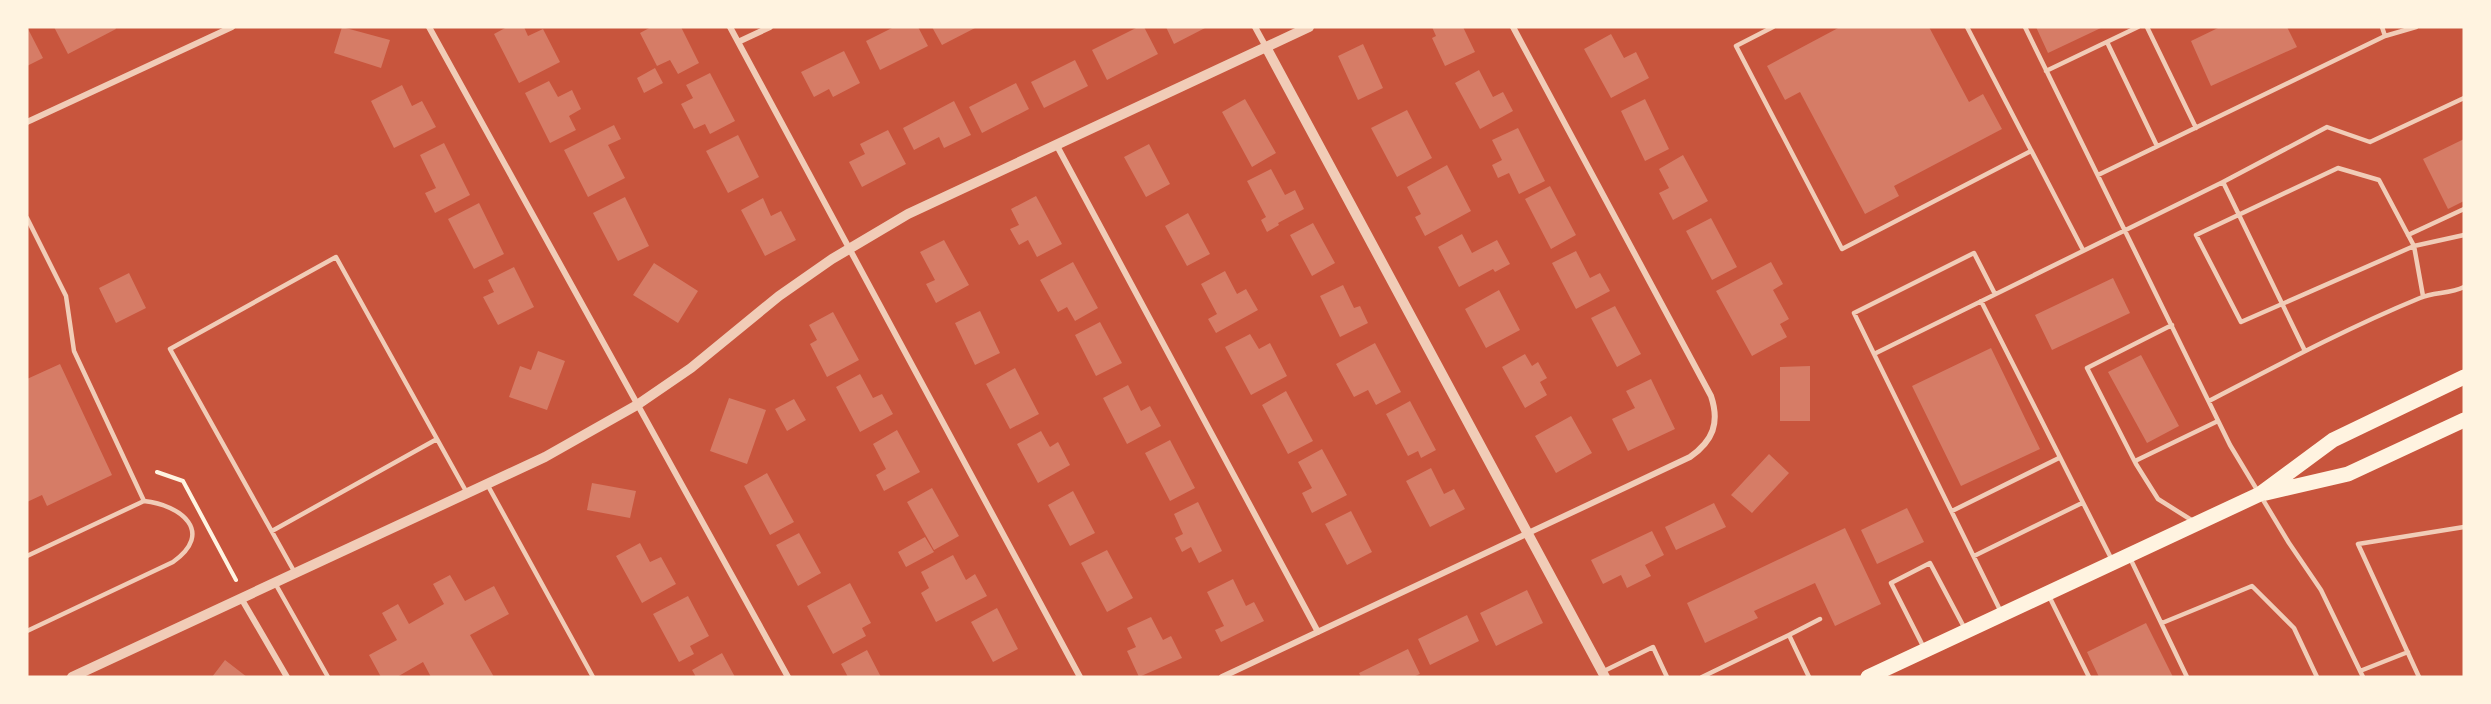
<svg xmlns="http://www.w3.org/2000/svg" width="2491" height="704" font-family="Figtree,sans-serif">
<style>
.building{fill:#d67c66}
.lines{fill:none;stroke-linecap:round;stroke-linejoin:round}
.path{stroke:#fff3e0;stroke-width:4}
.service{stroke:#f1ccb7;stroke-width:4.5}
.minor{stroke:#f1ccb7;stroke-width:6}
.tertiary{stroke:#f1ccb7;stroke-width:10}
.primary{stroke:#fff3e0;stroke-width:15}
</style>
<rect width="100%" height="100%" fill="#c8553d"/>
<path class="building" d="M27,27L43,58L27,66Z
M54,27H115L116,29L68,54Z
M342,27L390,40L381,68L334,53Z
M507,27H524L528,36L543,29L560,62L519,83L494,34Z
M651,27H681L699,63L678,74L670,60L657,66L640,33Z
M894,27H918L928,46L880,70L866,41Z
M932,27H977L942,45Z
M1138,27H1144L1158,54L1107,80L1092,50Z
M1166,27H1207L1174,44Z
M1432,27H1463L1475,52L1445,66L1432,38L1436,36Z
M1840,27H1929L1969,102L1983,94L2002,129L1894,186L1899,196L1865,214L1800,92L1785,100L1767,66Z
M2036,27H2103L2048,53Z
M2220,27H2287L2297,47L2211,86L2191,41Z
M1611,34L1624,58L1636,52L1649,78L1611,98L1584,49Z
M1363,44L1383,88L1358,100L1338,56Z
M844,51L860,83L833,97L829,89L814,97L801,72Z
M1075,60L1088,86L1044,108L1031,82Z
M655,68L663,83L644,93L637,78Z
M1479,70L1493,97L1503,92L1513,111L1480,129L1455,83Z
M710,73L735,121L710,134L705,124L694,129L681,104L693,98L686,85Z
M549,81L558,97L572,90L581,109L569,116L576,130L550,143L525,93Z
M1016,83L1029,109L982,133L969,107Z
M402,85L412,106L422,101L436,127L394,148L371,101Z
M1245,99L1276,153L1252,167L1222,112Z
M1645,99L1669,149L1645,161L1621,111Z
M954,101L971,135L944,148L939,137L914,150L903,128Z
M1407,110L1432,158L1397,177L1371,128Z
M614,125L621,139L608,145L625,178L588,197L564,150Z
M1518,128L1545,181L1519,194L1509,173L1498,178L1492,165L1502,160L1492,140Z
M888,130L906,164L862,187L849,162L865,154L860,144Z
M738,135L759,177L728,193L706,151Z
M2464,139V201L2448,209L2423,159Z
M444,143L470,195L435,213L425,193L436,188L420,155Z
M1149,144L1170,184L1146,197L1124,157Z
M1683,155L1708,201L1673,220L1659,193L1669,188L1659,169Z
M1447,165L1471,211L1425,236L1415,217L1421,214L1407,187Z
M1271,169L1285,195L1295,190L1304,209L1278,223L1279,225L1267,232L1261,220L1266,217L1247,181Z
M1550,186L1576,235L1551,249L1525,199Z
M1036,196L1062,244L1037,257L1028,240L1019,245L1010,229L1019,225L1011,209Z
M625,197L649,246L618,261L593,213Z
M763,198L771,216L781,211L796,240L765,256L741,210Z
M479,203L504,254L474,269L448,219Z
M1188,213L1210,254L1187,266L1165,226Z
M1711,218L1737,267L1712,280L1686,231Z
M1313,223L1335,263L1312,276L1290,235Z
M1462,234L1472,253L1497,240L1510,264L1495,272L1493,269L1459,287L1438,247Z
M944,240L969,285L936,303L926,284L935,280L920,252Z
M1576,251L1590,278L1600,273L1610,291L1576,309L1552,263Z
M1073,262L1098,308L1075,321L1067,307L1058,312L1040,280Z
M1771,262L1783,284L1773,290L1789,319L1780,324L1787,337L1752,356L1716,291Z
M654,263L698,291L678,323L633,295Z
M514,267L534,307L498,325L483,297L494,292L488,280Z
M1225,271L1237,294L1246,289L1258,310L1216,333L1208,319L1217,314L1201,284Z
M129,273L146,308L116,323L99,288Z
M2113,278L2130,313L2052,350L2035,315Z
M1343,285L1354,308L1360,306L1368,323L1340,337L1320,296Z
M1499,290L1520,330L1486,348L1465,309Z
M1615,306L1641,354L1617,367L1591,318Z
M980,311L1000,353L975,365L955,323Z
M833,312L859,360L827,377L810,344L817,340L809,325Z
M1100,322L1122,363L1096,376L1075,335Z
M1250,334L1259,349L1270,343L1287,376L1251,395L1225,347Z
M1375,343L1401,392L1376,405L1368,390L1354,397L1336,364Z
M1991,348L2040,449L1961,486L1912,386Z
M538,351L565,361L547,410L509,397L520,366L531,370Z
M1525,354L1532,366L1538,362L1547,378L1540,382L1547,395L1525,408L1502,367Z
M2141,355L2179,426L2147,443L2108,372Z
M60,364L112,475L47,506L42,495L27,502V379Z
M1810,366V421H1780V367Z
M1015,368L1039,414L1010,429L986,384Z
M860,374L873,398L882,394L893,414L860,432L836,387Z
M1651,379L1675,429L1628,451L1612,419L1635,408L1626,391Z
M1128,385L1141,411L1150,406L1161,426L1127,444L1103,398Z
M1286,391L1313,441L1288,454L1262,405Z
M729,398L766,410L747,464L710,451Z
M794,399L806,420L787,431L775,409Z
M1410,401L1436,450L1421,458L1418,451L1408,456L1386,414Z
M1571,416L1592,453L1556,473L1535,436Z
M897,430L920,472L884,491L876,475L886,469L873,444Z
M1041,431L1050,447L1058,442L1070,465L1038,483L1017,444Z
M1170,440L1195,488L1170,501L1145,453Z
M1322,449L1347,495L1312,513L1302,493L1312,488L1298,462Z
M1769,454L1789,473L1752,513L1731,495Z
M1431,468L1444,494L1454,489L1465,509L1430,527L1406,481Z
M767,473L794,522L770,535L744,486Z
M592,483L636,491L630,518L587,510Z
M932,488L959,536L934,550L907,502Z
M1073,491L1095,533L1070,546L1048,505Z
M1198,502L1222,551L1199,563L1191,547L1182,552L1175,538L1183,534L1174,514Z
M1714,503L1726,527L1676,550L1665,527Z
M1907,508L1924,542L1877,564L1861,530Z
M1351,511L1372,552L1347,565L1325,524Z
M1845,528L1881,604L1835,626L1815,583L1754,611L1758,618L1705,643L1687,603Z
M1652,531L1664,555L1645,565L1651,576L1627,588L1621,575L1603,584L1591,560Z
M799,533L821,573L798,586L776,545Z
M925,537L934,552L906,567L898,552Z
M640,543L650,562L661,557L676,584L642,603L616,556Z
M1107,550L1133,598L1107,612L1081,563Z
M953,555L966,580L975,574L987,596L936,622L921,593L929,588L921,572Z
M450,575L465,601L494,586L509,614L470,635L494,677H431L423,662L397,677H381L369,655L397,640L382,613L398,604L409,624L444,604L433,584Z
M1233,579L1246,606L1254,602L1264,621L1221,642L1215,630L1224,626L1207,592Z
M850,583L871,623L862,628L866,636L833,654L807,606Z
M1527,590L1543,623L1496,646L1480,613Z
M688,596L709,636L690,646L694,654L679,662L653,614Z
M997,608L1018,649L993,662L971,622Z
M1467,615L1479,641L1430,665L1418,639Z
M1151,617L1163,640L1171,636L1182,658L1139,677L1127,651L1136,647L1127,628Z
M2146,623L2173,677H2099L2087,652Z
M1408,649L1420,674L1413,677H1361L1359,673Z
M867,650L881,677H848L841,664Z
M722,653L735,677H696L692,670Z
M225,660L247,677H212Z"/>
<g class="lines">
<path class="path" d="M157,472L183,481L236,580"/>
<path class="service" d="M1773,27L1736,46L1842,249L2031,151
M1967,27L2083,250
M2025,27L2230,445L2289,543L2321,590L2363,677
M2147,27L2196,128
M2382,27L2385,36
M2107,42L2157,146
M2046,71L2138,27
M2098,175L2385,36L2416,27
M2223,182L2327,127L2370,142L2464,98
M27,218L66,296L74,351L144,501
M2408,235L2464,209
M2423,296L2414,246L2379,180L2338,168L2196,235L2241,322L2414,246L2464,235
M1981,301L2112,560
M2172,325L2087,368L2136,464L2158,499L2193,521
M1874,354L1854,313L1974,253L1995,294
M2209,401C2278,365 2347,328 2420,298C2434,292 2450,294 2464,287
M2135,461L2218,421
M487,484L593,677
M1952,511L2059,458
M272,531L437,439
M27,556L144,501C181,505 215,532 173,562L27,631
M1974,556L2082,503
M2130,558L2187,677
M295,573L170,349L336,257L467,493
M275,583L328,677
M2049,596L2089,677
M2001,612L1874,354L2223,182L2305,351
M2162,623L2252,586L2294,628L2317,677
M1789,635L1820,619
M1924,648L1891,583L1930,563L1965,629
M1604,671L1653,647L1667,677
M2360,671L2408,652
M1702,677L1789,635L1809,677
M2419,677L2358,544L2464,527"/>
<path class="minor" d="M429,27L788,677
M730,27L1080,677
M1255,27L1266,47
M738,42L770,27
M27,122L232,27
M1056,144L1318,632
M241,598L287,677
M1222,677L1690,457C1713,441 1720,423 1711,396L1513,27"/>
<path class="tertiary" d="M1266,47L1605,677
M72,677L545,457L637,405L691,368L779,296L832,259L908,214L1309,27"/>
<path class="primary" d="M2266,493L2348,474L2464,420
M1868,677L2260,494L2333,440L2464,377"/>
</g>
<rect width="2491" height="704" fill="none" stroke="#fff3e0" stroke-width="57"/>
</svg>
